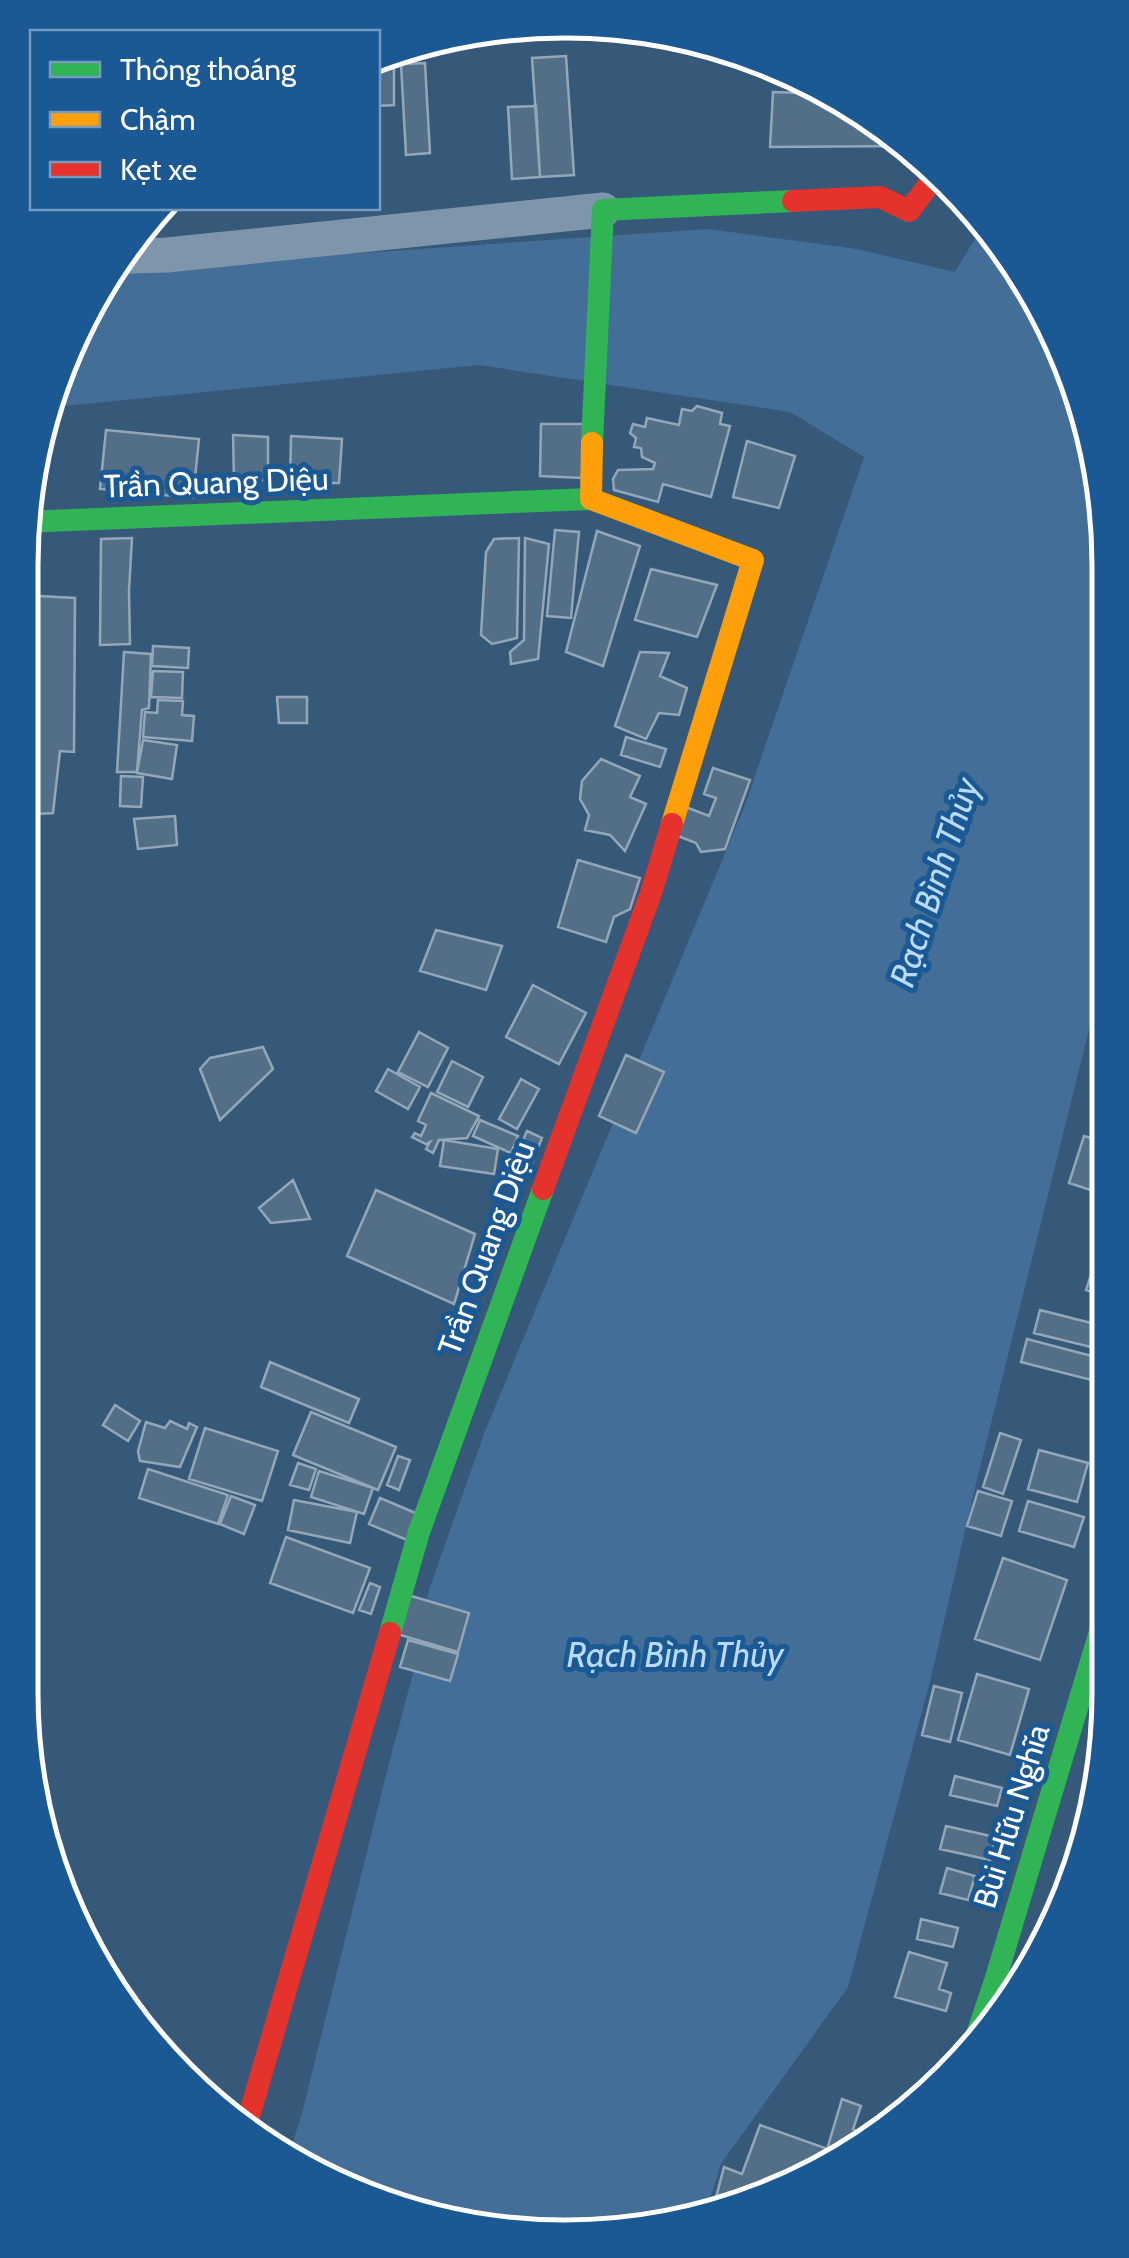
<svg xmlns="http://www.w3.org/2000/svg" width="1129" height="2258" font-family="Cabin,sans-serif">
<style>
.water{fill:#436e97}
.building{fill:#536f88;stroke:#94a7b9;stroke-width:2.5}
.lines{fill:none;stroke-linecap:round;stroke-linejoin:round}
.street{stroke:#7f95ab;stroke-width:35}
.fast{stroke:#30b455;stroke-width:22}
.slow{stroke:#ff9f0a;stroke-width:22}
.jam{stroke:#e5322d;stroke-width:22}
.labels{text-anchor:middle;dominant-baseline:central;stroke-width:10;stroke-linejoin:round;paint-order:stroke}
.street-label{font-size:32px;fill:#fff;stroke:#1b5994}
.water-label{font-size:35px;font-style:italic;fill:#b9daf6;stroke:#1b5994}
.rim{fill:none;stroke:#fff;stroke-width:5}
</style>
<rect width="100%" height="100%" fill="#365879"/>
<path class="water" d="M985,222L997,234L1067,356L1104,493L1106,961L975,1488L929,1686L848,1987L721,2164L706,2212L635,2233L458,2227L288,2157L301,2117L388,1767L420,1647L429,1590L485,1431L745,805L864,457L790,412L479,365L54,407L76,324L117,270L708,229L857,249L955,272Z"/>
<path class="building" d="M566,56L574,175L540,177L532,58Z
M425,63L430,153L406,155L401,64Z
M378,65H394V105L378,106Z
M773,92L834,94L896,133L909,146L770,147Z
M536,106L540,177L512,179L508,107Z
M697,406L722,413L720,424L730,426L711,497L663,484L658,502L614,490L613,479L618,470L653,469L655,463L642,457L641,448L634,447L636,438L630,433L633,424L645,427L647,418L679,425L682,409L692,411Z
M541,424H584L582,478L540,476Z
M106,430L199,439L193,498L100,489Z
M233,435L268,437V480H234Z
M291,436L342,439L339,483H290Z
M747,441L795,456L779,508L733,497Z
M555,530L579,532L571,618L547,616Z
M597,531L640,546L603,666L566,652Z
M132,538L129,591L130,644L100,645L101,539Z
M519,538L517,638L492,644L481,635L486,552L494,539Z
M525,538L549,544L538,659L511,664L510,652L524,640Z
M651,569L717,585L697,637L635,620Z
M21,595L75,598L74,752L60,751L53,813L21,815Z
M153,646L189,648L188,668L152,666Z
M124,652L151,654L149,708L142,710L137,772H117Z
M640,652L669,653L660,676L687,688L679,715L659,713L646,739L615,726Z
M153,671L183,672L182,698L151,697Z
M277,697H307V723H279Z
M158,700L183,701L182,715L194,716L192,741L143,737L145,712L157,713Z
M626,737L666,749L660,767L621,755Z
M143,740L177,745L172,779L137,773Z
M601,759L640,776L630,797L646,804L625,851L610,835L585,830L589,815L580,799L582,781Z
M713,768L750,780L725,849L701,852L696,843L673,834L683,806L709,816L716,798L704,794Z
M121,776L143,777L141,807L120,806Z
M175,816L177,845L138,849L134,819Z
M578,860L640,878L630,909L614,917L606,942L558,927Z
M436,930L502,946L486,990L420,971Z
M533,985L586,1013L559,1064L506,1037Z
M419,1032L448,1048L428,1087L398,1072Z
M263,1047L273,1069L220,1120L200,1069L210,1058Z
M626,1055L664,1072L636,1133L599,1116Z
M452,1061L483,1077L468,1107L437,1092Z
M388,1069L420,1087L408,1109L376,1091Z
M521,1079L539,1089L517,1129L499,1119Z
M431,1093L479,1116L467,1138L439,1140L433,1153L426,1149L430,1142L426,1144L412,1137L415,1133L421,1136L426,1125L418,1121Z
M480,1120L518,1136L511,1153L473,1136Z
M527,1131L542,1138L531,1166L515,1159Z
M1084,1136L1106,1142V1195L1069,1183Z
M444,1140L498,1149L494,1174L440,1166Z
M293,1180L310,1219L271,1223L259,1208Z
M376,1190L475,1234L454,1304L347,1256Z
M1096,1260L1107,1263V1297L1086,1290Z
M1040,1310L1107,1327V1351L1034,1333Z
M1027,1339L1107,1360V1384L1021,1362Z
M270,1362L359,1399L349,1423L261,1387Z
M115,1405L140,1421L128,1441L103,1425Z
M311,1412L396,1447L378,1490L293,1455Z
M170,1421L187,1429L189,1423L197,1427L180,1467L140,1461L138,1451L146,1422L165,1428Z
M205,1428L278,1451L262,1501L189,1479Z
M1000,1433L1021,1440L1003,1494L983,1487Z
M1039,1450L1088,1463L1077,1502L1028,1489Z
M398,1456L410,1460L399,1490L387,1485Z
M298,1463L316,1469L309,1490L290,1485Z
M148,1469L228,1495L218,1524L139,1498Z
M319,1471L373,1488L364,1514L311,1497Z
M978,1491L1012,1501L1001,1536L967,1526Z
M231,1496L255,1505L244,1534L220,1524Z
M380,1498L418,1514L407,1540L369,1524Z
M294,1500L357,1512L350,1543L288,1530Z
M1028,1501L1084,1517L1074,1547L1019,1531Z
M286,1537L370,1568L353,1613L270,1583Z
M1003,1558L1067,1580L1040,1660L975,1639Z
M370,1583L380,1587L371,1614L359,1610Z
M408,1595L469,1613L458,1652L397,1634Z
M408,1640L458,1654L450,1681L400,1667Z
M977,1674L1029,1689L1010,1755L958,1740Z
M934,1686L962,1693L950,1742L922,1735Z
M955,1776L1002,1788L997,1806L950,1795Z
M946,1826L995,1837L990,1860L940,1849Z
M947,1868L975,1876L968,1900L940,1893Z
M921,1919L958,1928L953,1947L917,1939Z
M909,1952L947,1963L939,1989L951,1993L946,2011L895,1997Z
M842,2099L861,2106L853,2129L870,2136L846,2153L828,2146Z
M760,2125L825,2148L816,2174L805,2182L713,2209L724,2167L742,2174Z"/>
<g class="lines">
<path class="street" d="M128,256L167,255L603,210"/>
<path class="fast" d="M592,443L603,210L793,201
M23,522L591,499
M390,1633L419,1532L543,1189
M973,2046L995,1981L1108,1605"/>
<path class="slow" d="M592,443L591,499L753,560L672,824"/>
<path class="jam" d="M793,201L880,197L909,211L937,174
M543,1189L651,893L672,824
M245,2130L390,1633"/>
</g>
<g class="labels">
<g class="street-label">
<text transform="translate(216 482) rotate(-2)">Trần Quang Diệu</text>
<text transform="translate(486 1248) rotate(-70)">Trần Quang Diệu</text>
<text transform="translate(1011 1816) rotate(-73)">Bùi Hữu Nghĩa</text>
</g>
<g class="water-label">
<text transform="translate(934 882) rotate(-72)">Rạch Bình Thủy</text>
<text x="675" y="1654">Rạch Bình Thủy</text>
</g>
</g>
<path d="M0 0H1129V2258H0ZM565 38H565A527 527 0 0 1 1092 565V1693A527 527 0 0 1 565 2220H565A527 527 0 0 1 38 1693V565A527 527 0 0 1 565 38Z" fill="#1b5994" fill-rule="evenodd"/>
<path class="rim" d="M565 38H565A527 527 0 0 1 1092 565V1693A527 527 0 0 1 565 2220H565A527 527 0 0 1 38 1693V565A527 527 0 0 1 565 38Z"/>
<rect x="30" y="30" width="350" height="180" fill="#1b5994" stroke="#769bbf" stroke-width="2.5"/>
<rect x="50" y="62" width="50" height="15" fill="#30b455" stroke="#769bbf" stroke-width="2.5"/>
<text x="120" y="80" font-size="30" fill="#ffffff">Thông thoáng</text>
<rect x="50" y="112" width="50" height="15" fill="#ff9f0a" stroke="#769bbf" stroke-width="2.5"/>
<text x="120" y="130" font-size="30" fill="#ffffff">Chậm</text>
<rect x="50" y="162" width="50" height="15" fill="#e5322d" stroke="#769bbf" stroke-width="2.5"/>
<text x="120" y="180" font-size="30" fill="#ffffff">Kẹt xe</text>
</svg>
